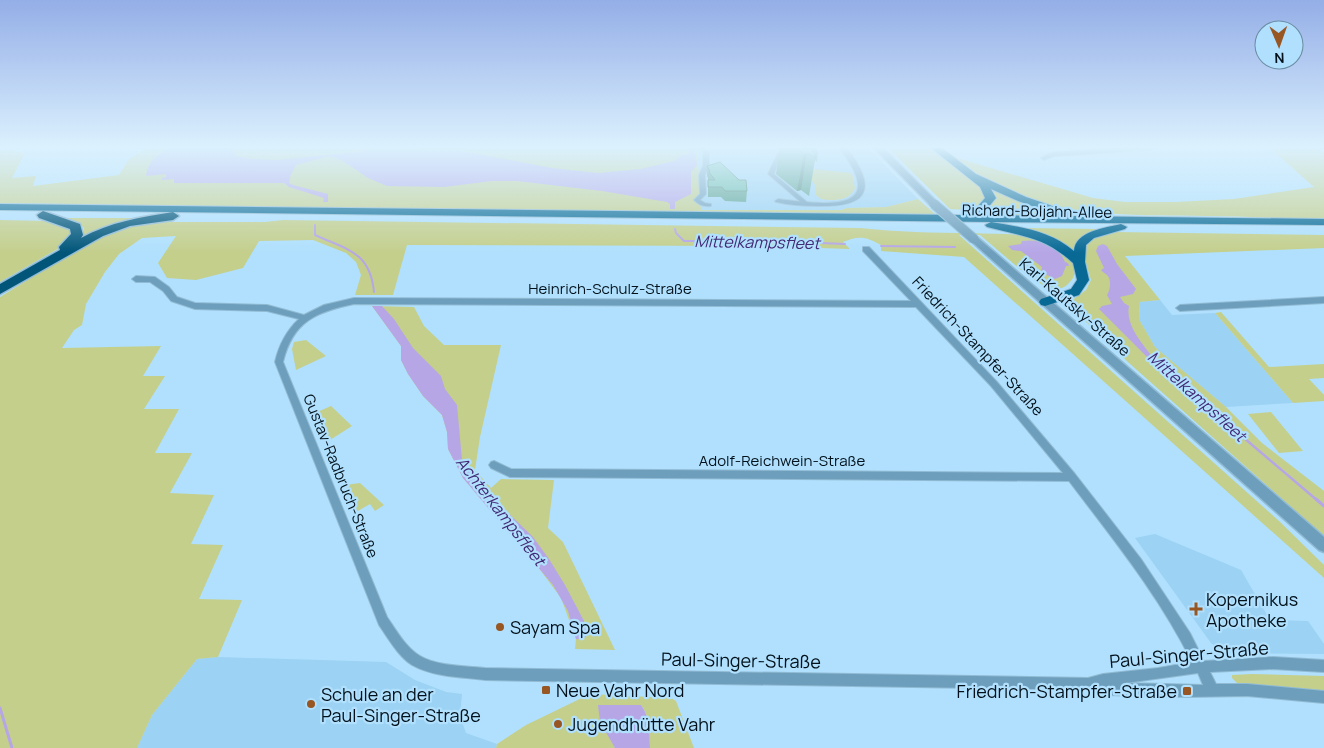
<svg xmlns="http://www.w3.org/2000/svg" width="1324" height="748" font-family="Manrope,sans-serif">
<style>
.built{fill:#9cd2f3}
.green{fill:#c4cf8c}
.water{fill:#b6a6e6}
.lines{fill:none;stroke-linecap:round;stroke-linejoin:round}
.stream-far2{stroke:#b6a6e6;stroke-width:2}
.stream-far1{stroke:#b6a6e6;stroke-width:2.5}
.stream{stroke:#b6a6e6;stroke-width:3}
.pedestrian-casing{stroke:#91bbd4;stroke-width:2}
.minor-casing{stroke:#91bbd4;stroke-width:2}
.tertiary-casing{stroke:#91bbd4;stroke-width:3}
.primary-casing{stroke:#91bbd4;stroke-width:2}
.motorway-casing{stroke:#91bbd4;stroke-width:3}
.pedestrian{fill:#6d9ebc;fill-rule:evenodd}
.minor{fill:#6d9ebc;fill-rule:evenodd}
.tertiary{fill:#6d9ebc;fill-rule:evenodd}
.primary{fill:#086994;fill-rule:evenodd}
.motorway{fill:#005579;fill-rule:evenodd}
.tertiary-bridge-casing{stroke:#91bbd4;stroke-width:11;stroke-linecap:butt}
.tertiary-bridge{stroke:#6d9ebc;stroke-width:9}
.wall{fill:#539e8b}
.shaded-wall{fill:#438171}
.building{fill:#60b8a2;stroke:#438171}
.poi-dot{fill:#985622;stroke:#b0e0fd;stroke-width:2}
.labels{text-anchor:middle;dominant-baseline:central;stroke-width:4.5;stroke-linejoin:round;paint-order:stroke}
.street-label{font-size:15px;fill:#02111b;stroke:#b0e0fd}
.water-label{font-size:16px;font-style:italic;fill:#432a74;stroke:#b0e0fd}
.near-poi-label{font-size:18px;fill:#02111b;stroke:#b0e0fd;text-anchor:start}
.near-street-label{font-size:18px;fill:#02111b;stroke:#b0e0fd}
</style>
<rect width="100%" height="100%" fill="#b0e0fd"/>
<path class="built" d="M697,148H868L918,199L886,207L847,208L841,210H701Z
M1160,300L1172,315L1215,313L1293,403L1226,407L1155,347L1140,321L1139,302Z
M1155,534L1241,570L1270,620L1308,621L1324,644V654L1222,653L1211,643L1135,538Z
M218,657L386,662L415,680L446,692L462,694L460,716L466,733L497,744L496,748H137L152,715L197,659Z"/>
<path class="green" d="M146,148H697L701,210H841L847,208L886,207L918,199L935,214L701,213L0,203V151L10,150L25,153L12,178L36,176L33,186L119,175L129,159Z
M888,148H929L968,176L982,189L986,202L971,210L950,209Z
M1270,148H1318L1324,153V219C1285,219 1246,216 1206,216C1120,214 1023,221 954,157L1093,198L1125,202H1175L1234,199L1314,187Z
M803,168L852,173L855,188C850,201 833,201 821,199L816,195L815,185Z
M990,188L1061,216H977Z
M59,218H143L76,243L83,237L84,228L79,223Z
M0,220L48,221L74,226L68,243L0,282Z
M283,220L860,228C897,232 934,233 972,233C993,234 1016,233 1037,238C1054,242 1090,264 1068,284C1064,288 1057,290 1051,290L1028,276L980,235H959L1279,521L1324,565V578L964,257L881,251V245C867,237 859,235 843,242L850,249L759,246L407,245L393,295H355L361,275L356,262L346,253L313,240L259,241L243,268L196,280L167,278L158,263L176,236L142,238L119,254L105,272L86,304L82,325L74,330L62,348L161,346L143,376H165L144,409H179L155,453H192L170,493L214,495L191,544L223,545L199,599L242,600L218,657L197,659L152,715L137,748H0V297L70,254L117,228L159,222H265Z
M1025,228L1098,229V230L1094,231L1078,256Z
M1117,232L1324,235V248L1125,256L1160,300L1139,302L1140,321L1155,347L1226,407L1262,443L1324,491V537L1286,508L1290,506L1129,363L1083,319L1072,304L1071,301L1086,290L1091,280L1083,253L1087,241L1105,233Z
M372,306L414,307L424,326L444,345H501L480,437L475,470L491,488L501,479L554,480L548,528L563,542L615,650L575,649L576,639L561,598L532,559L463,478L448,449L447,432L442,415L423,396L408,374L401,360V346Z
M1221,312L1269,367L1324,364V378L1309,379L1324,395V401L1293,403L1215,313Z
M306,340L326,356L296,370L292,349L294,342Z
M331,406L352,426L330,440L328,437L326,438L315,413Z
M1271,412L1303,451L1279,453L1248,414Z
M360,483L384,505L375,511L370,504L356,512L345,485Z
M1252,674L1324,676V692L1239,685L1232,678V675Z
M590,694L671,698L676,701L694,748H650C649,732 651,719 641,705L613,743L615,748H496L497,744L526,725Z"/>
<path class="water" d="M169,148H231L235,156L254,159L277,160L376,150L463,151L552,168L598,173L640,169L674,161L682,155H688L689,148H695L697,165L691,172V194L675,202V209H670V204L667,202L602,191L517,181H492L444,187L387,186L368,178L343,161L329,156L296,165L291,174L289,183L293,185L328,194V202H323L324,198L289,187L284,183H174V179L162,180V178L166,177V174L146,176C148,161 157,155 169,148Z
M1022,241C1039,238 1059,246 1065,262L1068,263L1069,266H1066L1062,276L1055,279L1041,272L1042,267L1021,251L1012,250L1008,246L1021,244Z
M1103,244L1107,246L1117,264L1136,289L1133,294L1120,297L1124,303L1129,306C1125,327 1145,346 1157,363L1146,356L1099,309L1102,306L1112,304L1107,295C1110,290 1112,280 1107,275C1105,273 1102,272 1101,270L1104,268L1096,251L1098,246Z
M372,306H382L394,319L413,348L441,376L445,389L457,405L462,460L496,501L533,537L549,559L565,585L584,621L586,637L582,639H576L568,611L553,585L463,478L448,449L447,432L442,415L423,396L408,374L401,360V346Z
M598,705H641C651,719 649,732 650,748H615L600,722Z"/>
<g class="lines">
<path class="stream-far2" d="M315,225V235C348,250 370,252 374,292
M675,229L676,233L684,241H771L845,244
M881,246L955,247"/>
<path class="stream-far1" d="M1156,363L1318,501"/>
<path class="stream" d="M1316,499L1324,506
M0,708L12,748"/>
<defs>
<path id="pedestrian" d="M698,148H704L709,151V166L705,175L706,194L700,200L705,203L711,204V206C704,207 699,205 694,200L700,194L699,175L703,166V152Z
M778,148H783V150L774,174L807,202V204H803L768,174L779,150Z"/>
<path id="minor" d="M839,148H846L849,151C879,192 865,207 818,206C804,206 789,205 776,202L775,201L778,199C822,204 892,215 839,148Z
M1117,148H1153L1150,150L1054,156L1044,160L1041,158L1053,152Z
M863,247H869L997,382L1075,474L1141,559L1190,633L1204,661L1273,657L1324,660V672L1273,669L1210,672L1216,684H1247L1324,691V703L1247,696L1187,697L1105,695L1088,690L485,680C461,677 433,677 412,665C398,656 388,638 379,625L275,362C279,345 286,331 299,319L267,311L195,309L171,301L163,291L150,282H136L132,279L136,276L155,277L169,287L177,297L195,303L267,305L304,315L324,305L354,298L911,301L863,251ZM354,304L916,307L991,386L1063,473L511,469L494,461L491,462L489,465L491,468L510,477L1069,481C1113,539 1160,597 1192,662L1158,668L1103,674L1088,678L485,668C465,666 437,666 420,656C406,648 396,630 387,617L283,362C293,321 316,312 354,304ZM1198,673L1203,685L1126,683Z
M1324,297V303L1180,311L1176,308L1180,305Z"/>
<path id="tertiary" d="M874,148H883L937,202V206H931Z
M974,236L977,237L1324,537V552L1319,550L971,241V237Z"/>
<path id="primary" d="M931,148H942L976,174L1026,197L1070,212V216L1324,219V225L991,222C1021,227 1050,231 1074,251C1075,231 1105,228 1121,224L1127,227L1125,229L1094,238L1086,245L1085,262L1089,280L1079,295L1045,306L1041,305L1039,302L1041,299L1071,289L1077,280L1073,263C1045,237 1022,236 987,227L985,225L991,222L0,210V204L961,215L978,206L985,198L980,187ZM991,189L1018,201L1060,216L978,215L986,210L996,198Z"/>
<path id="motorway" d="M43,211L80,224L83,235L81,238C110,222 141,217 173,212L179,216L173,220L130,226L103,236L0,294V284L60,250L59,247L71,234L70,229L39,218L37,215Z"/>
</defs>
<use href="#pedestrian" class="pedestrian-casing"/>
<use href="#minor" class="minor-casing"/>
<use href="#tertiary" class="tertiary-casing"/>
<use href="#primary" class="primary-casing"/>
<use href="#motorway" class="motorway-casing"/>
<use href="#pedestrian" class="pedestrian"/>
<use href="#minor" class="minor"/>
<use href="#tertiary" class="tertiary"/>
<use href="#primary" class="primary"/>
<use href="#motorway" class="motorway"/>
<defs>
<path id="tertiary-bridge" d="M934,204L974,239"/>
</defs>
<use href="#tertiary-bridge" class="tertiary-bridge-casing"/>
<use href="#tertiary-bridge" class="tertiary-bridge"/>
</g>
<path class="wall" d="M780,148H815L818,154L817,162L815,160L809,196L801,190L797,191L776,174Z
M707,166L747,191L746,202L725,201L721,197H708V178L707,176Z"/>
<path class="shaded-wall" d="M807,153L801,190L797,191L804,154Z"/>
<path class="building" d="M796,148H812L816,158L807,153L804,154Z
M812,148H815L818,154L812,149Z
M720,162L739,180H746L747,191H725L722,187H708V180H715L709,172L710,171L707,166Z"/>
<linearGradient id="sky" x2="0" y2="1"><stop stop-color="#94aee7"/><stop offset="0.58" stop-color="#dbf1fe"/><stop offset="1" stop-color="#dbf1fe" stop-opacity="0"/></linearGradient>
<rect width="1324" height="253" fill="url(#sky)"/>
<g class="poi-dot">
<path d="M1193.5 601.5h5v5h5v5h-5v5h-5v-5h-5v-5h5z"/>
<circle cx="500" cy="627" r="5"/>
<rect x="541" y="685" width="10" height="10" rx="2.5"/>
<rect x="1182" y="686" width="10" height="10" rx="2.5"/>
<circle cx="311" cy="704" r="5"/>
<circle cx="558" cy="724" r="5"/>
</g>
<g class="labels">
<g class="street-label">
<text transform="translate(1037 211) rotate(1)">Richard-Boljahn-Allee</text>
<text x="610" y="288">Heinrich-Schulz-Straße</text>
<text transform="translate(1075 307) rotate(41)">Karl-Kautsky-Straße</text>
<text transform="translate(978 346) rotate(47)">Friedrich-Stampfer-Straße</text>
<text x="782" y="460">Adolf-Reichwein-Straße</text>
<text transform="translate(341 476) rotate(68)">Gustav-Radbruch-Straße</text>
</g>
<g class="water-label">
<text transform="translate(757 242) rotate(1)">Mittelkampsfleet</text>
<text transform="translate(1197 396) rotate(42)">Mittelkampsfleet</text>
<text transform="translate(501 511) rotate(52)">Achterkampsfleet</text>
</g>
<g class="near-poi-label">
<text x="1206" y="599">Kopernikus<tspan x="1206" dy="21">Apotheke</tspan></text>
<text x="510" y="627">Sayam Spa</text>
<text x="556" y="690">Neue Vahr Nord</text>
<text x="1177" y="691" text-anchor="end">Friedrich-Stampfer-Straße</text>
<text x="321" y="694">Schule an der<tspan x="321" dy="21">Paul-Singer-Straße</tspan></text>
<text x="568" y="724">Jugendhütte Vahr</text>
</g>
<g class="near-street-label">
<text transform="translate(1189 654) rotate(-5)">Paul-Singer-Straße</text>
<text transform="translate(741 660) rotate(1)">Paul-Singer-Straße</text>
</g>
</g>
<g transform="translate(1279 45) rotate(178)"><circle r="24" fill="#b0e0fd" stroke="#6a8da3"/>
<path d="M0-4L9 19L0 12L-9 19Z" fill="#985622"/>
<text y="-8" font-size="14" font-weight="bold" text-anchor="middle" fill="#02111b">N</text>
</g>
</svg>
